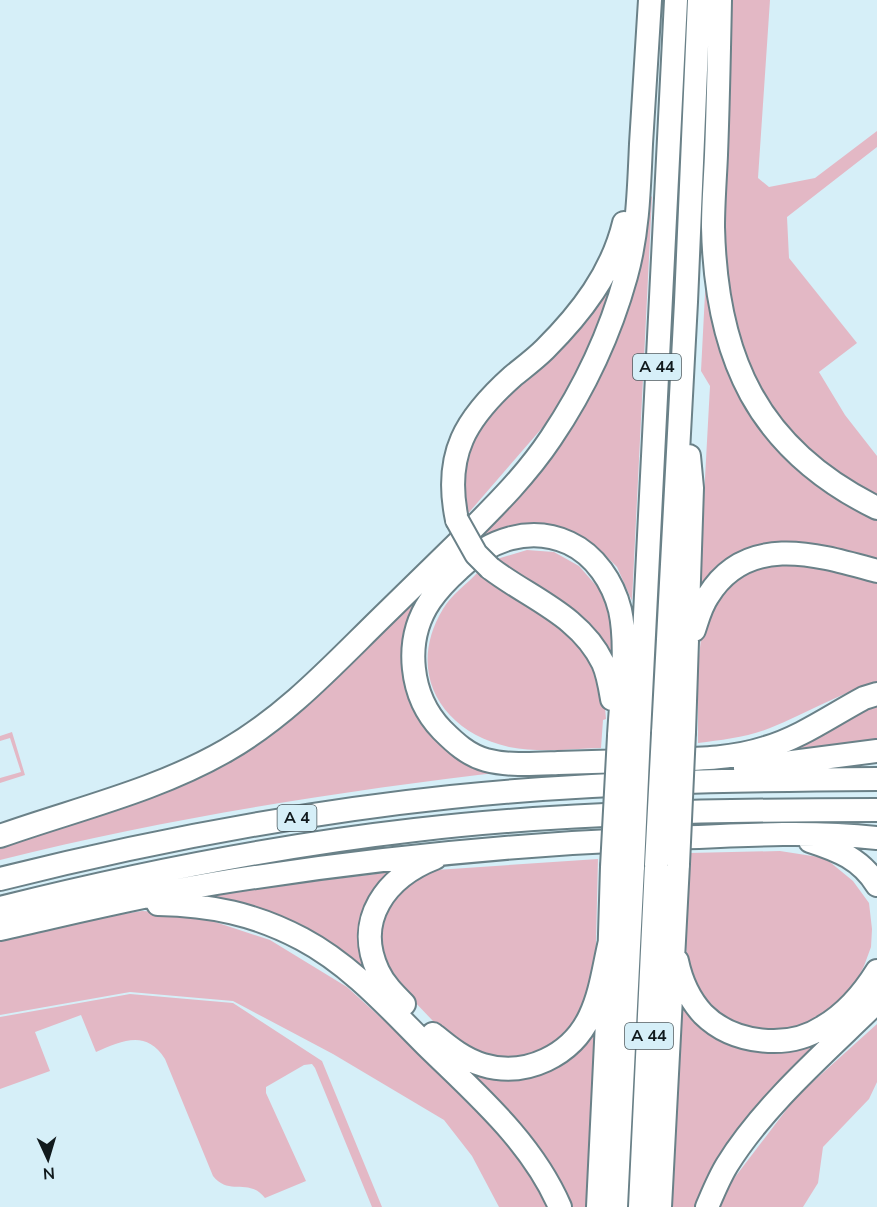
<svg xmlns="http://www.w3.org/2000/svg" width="877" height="1207" font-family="'Nunito Sans',sans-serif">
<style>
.green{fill:#e3b8c5}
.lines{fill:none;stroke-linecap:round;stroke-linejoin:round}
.motorway-casing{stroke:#6a8188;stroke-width:26}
.motorway{stroke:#fff;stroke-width:22}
.motorway-bridge-casing{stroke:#6a8188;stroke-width:26;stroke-linecap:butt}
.motorway-bridge{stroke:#fff;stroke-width:22}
.labels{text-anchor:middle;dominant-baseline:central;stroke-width:5;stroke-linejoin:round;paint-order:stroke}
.shield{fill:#d6eff8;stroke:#4c5a5f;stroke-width:1.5}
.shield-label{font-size:16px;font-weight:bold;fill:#111a1d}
</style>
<rect width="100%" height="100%" fill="#d6eff8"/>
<path class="green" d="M726,0H770L758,178L769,187L815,178L877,131V147L787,217L789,258L857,343L819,372L845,415L877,456V500L806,453L749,376L724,281Z
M651,196L652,197L632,601L617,567L597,547L578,535L551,527L478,541L473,534L623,313L643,253Z
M622,250L610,293L584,359L549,420L465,517L459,496L472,428Z
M707,255L740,389L877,517V564L817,549L699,589L710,386L701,371Z
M527,550L554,552L579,566L600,590L613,625L614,674L497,559Z
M809,562L877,580V682C840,693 807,713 770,728C748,737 722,740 698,743V665L701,639L708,614L734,578L754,566Z
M478,572C487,579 495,587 504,592C548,619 589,636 603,691C605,700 605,710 606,719L603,720L601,748C571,749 539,753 509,747C441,732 405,672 443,609C451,595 467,584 478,572Z
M424,589L411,613L403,642L405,680L417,710L513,771C340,791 168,818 0,860V846L98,815L189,783L255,744Z
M877,703V743L749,758Z
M12,732L25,775L0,783V778L21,772L10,738L0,741V736Z
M780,851L825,858L853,881L869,903L872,929L871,947L864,966L856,982L835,1005L813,1021L786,1030L757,1033L722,1019L700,994L687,967L684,898L689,853Z
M598,859L595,982L574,1030L532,1058H489L454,1043L390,976L379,937L381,917L391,898L414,877L436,870Z
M401,871L377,895L379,981L442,1048L521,1072L599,1010L588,1207H566L348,964L192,896Z
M142,911L188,913L270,940L347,987L411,1045L471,1107L488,1118L529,1168L549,1207H499L472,1156L444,1120L333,1054L233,1001L130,992L0,1015V940L93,919Z
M130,994L233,1003L322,1061L382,1207H372L315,1068L312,1064L304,1065L266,1087V1093L306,1181L265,1198C249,1177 230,1197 213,1176L165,1059C146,1029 122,1041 96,1052L81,1015L35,1032L50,1071L0,1089V1017Z
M679,994L726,1040L838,1024L698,1207H669Z
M877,1024V1082L869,1099L823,1147L818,1183L803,1207H720L732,1181L796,1097Z"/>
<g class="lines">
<defs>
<path id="motorway" d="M720,0C719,52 718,103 716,155C715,179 713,203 713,227C716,357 757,449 877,508
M457,520C443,454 466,418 513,376C524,367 535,359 545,349C581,313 612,273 624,223
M490,568C529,598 580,615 603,663C608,674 610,687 612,699
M694,630C698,618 701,606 708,596C747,532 819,555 877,571
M684,732L692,488L689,456
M663,733L686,302L699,0
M639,734L676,0
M619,736C621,698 628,646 620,610C613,582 595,555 569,543C530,525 488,540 459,569C449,578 438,589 430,601C403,641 410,697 442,730C455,743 468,755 486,760C509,766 535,764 558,763C592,762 626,761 660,760C695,759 731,759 765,748C800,738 832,715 864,698L877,694
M745,768L877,751
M0,836C76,809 156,791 227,750C286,716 332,666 380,619C409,591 438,562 467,534C497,504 527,474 551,438C584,389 610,334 626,276C638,233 639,189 641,144C644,96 647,48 650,0
M810,841C838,850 861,859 877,885
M0,879C148,842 299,813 451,797C592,782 735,780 877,779
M158,904C211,905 255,914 302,939C351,965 389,1008 427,1046C477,1095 532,1142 560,1207
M0,908C136,874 275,846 415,830C568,812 723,810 877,810
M0,929C72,913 144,895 217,883C361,860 505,845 650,839C724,836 804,830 877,838
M677,961C681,980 690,1000 703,1014C733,1044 788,1050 823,1027C845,1014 864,992 877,971
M404,1004C394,994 384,984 378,971C354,920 386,877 435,858
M433,1034C449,1047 463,1059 483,1065C526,1078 572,1055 590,1016C601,993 604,966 610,941
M598,1207L608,1001L612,867
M616,1207L633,866
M640,1207L656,865
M660,1207L678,864
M707,1207C713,1193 719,1178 727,1165C764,1105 827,1051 877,1002"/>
</defs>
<use href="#motorway" class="motorway-casing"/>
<use href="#motorway" class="motorway"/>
<defs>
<path id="motorway-bridge" d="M457,520L476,554L490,568
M678,864L684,732
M656,865L663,733
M633,866L639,734
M612,867L619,736"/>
</defs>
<use href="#motorway-bridge" class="motorway-bridge-casing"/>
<use href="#motorway-bridge" class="motorway-bridge"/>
</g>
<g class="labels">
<g class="shield">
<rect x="633" y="354" width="48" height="26" rx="4.5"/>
<rect x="277.5" y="805" width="39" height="26" rx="4.5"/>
<rect x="625" y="1023" width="48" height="26" rx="4.5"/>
</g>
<g class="shield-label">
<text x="657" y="367">A 44</text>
<text x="297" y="818">A 4</text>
<text x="649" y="1036">A 44</text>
</g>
</g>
<g transform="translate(48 1159) rotate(176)" stroke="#d6eff8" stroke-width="4.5" paint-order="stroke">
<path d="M0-4.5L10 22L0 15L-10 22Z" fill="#111a1d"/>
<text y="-9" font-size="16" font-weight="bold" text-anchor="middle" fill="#111a1d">N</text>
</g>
</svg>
